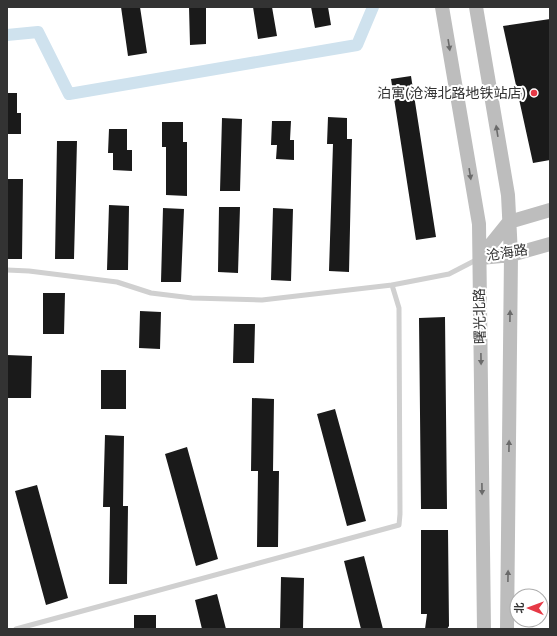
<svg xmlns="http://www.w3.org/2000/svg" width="557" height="636" font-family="'Varela Round','Noto Sans SC',sans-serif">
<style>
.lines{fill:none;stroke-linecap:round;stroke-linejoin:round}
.canal{stroke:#cfe2ee;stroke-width:12}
.building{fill:#1a1a1a}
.lane{stroke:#d0d0d0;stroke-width:5}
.secondary{stroke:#bdbdbd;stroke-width:14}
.oneway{fill:#6a6a6a}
.poi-dot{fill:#e63946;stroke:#fff;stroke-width:1.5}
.labels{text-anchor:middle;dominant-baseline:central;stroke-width:4;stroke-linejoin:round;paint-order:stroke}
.poi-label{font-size:14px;fill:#333;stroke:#fff;text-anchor:end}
.street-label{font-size:14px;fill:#333;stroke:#fff}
</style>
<rect width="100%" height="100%" fill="#fff"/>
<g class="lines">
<path class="canal" d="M7,35L38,32L69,94L357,45L373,7"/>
</g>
<path class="building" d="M121,7H140L147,53L128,56Z
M189,7H206V44L190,45Z
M253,7H272L277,36L258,39Z
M311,7H328L331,25L315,28Z
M550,19V160L533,163L503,26Z
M411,76L436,237L416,240L391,79Z
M7,93H17V113H21V134H7Z
M328,117L347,118V139H352L349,272L329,271L333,144H327Z
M222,118L242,119L240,191H220Z
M272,121H291L290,140H294V160L276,159L277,145H271Z
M162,122H183V142H187V196L166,195V147H162Z
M109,129H127V150H132V171L113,170V153H108Z
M57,141H77L74,259H55Z
M7,179H23L22,259H7Z
M109,205L129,206L128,270H107Z
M219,207H240L238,273L218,272Z
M163,208L184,209L181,282H161Z
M273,208L293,209L291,281L271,280Z
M43,293H65L64,334H43Z
M140,311L161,312L160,349L139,348Z
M445,317L447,509H421L419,318Z
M234,324H255L254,363H233Z
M7,355L32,356L31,398H7Z
M101,370H126V409H101Z
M252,398L274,399L273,471H279L278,547H257L258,471H251Z
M335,409L366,521L347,526L317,414Z
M105,435L124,436L123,506H128L127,584H109L110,507H103Z
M187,447L218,559L196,566L165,454Z
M37,485L68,598L46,605L15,491Z
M421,530H448L449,626L447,629H425L427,614H421Z
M364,556L383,629H361L344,561Z
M281,577L304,578L303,629H280Z
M217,594L226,629H202L195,600Z
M134,615H156V629H134Z"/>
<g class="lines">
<path class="lane" d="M7,270L29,271L117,282L151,293L192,298L262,300L392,285L449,274L478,259
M16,629L399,525L400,514L399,308L392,285"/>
<path class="secondary" d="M442,7L479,224L484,629
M476,7L508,195L511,255L507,629
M480,258L509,222L550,210
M480,258L511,255L550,244"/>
</g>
<defs><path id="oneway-solid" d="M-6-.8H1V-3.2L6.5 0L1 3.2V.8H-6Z"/></defs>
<g class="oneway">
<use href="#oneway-solid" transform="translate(449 45) rotate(81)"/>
<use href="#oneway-solid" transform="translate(497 131) rotate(-99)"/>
<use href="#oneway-solid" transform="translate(470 174) rotate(81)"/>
<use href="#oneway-solid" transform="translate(510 316) rotate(-89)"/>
<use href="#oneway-solid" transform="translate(481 359) rotate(89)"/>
<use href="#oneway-solid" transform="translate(509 446) rotate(-89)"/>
<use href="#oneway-solid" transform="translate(482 489) rotate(89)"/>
<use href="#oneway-solid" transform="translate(508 576) rotate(-89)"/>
</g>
<circle class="poi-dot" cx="534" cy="93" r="4"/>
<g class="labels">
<g class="poi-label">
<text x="526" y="93">泊寓(沧海北路地铁站店)</text>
</g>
<g class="street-label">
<text transform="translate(507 253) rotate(-9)">沧海路</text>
<text transform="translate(480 316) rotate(-91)">曙光北路</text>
</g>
</g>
<rect width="557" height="636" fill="none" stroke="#333333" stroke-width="16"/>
<g transform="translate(529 608) rotate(271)"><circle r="19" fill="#ffffff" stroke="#adadad"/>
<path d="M0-3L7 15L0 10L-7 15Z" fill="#e63946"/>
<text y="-6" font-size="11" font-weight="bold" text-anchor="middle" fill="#333333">北</text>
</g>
</svg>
